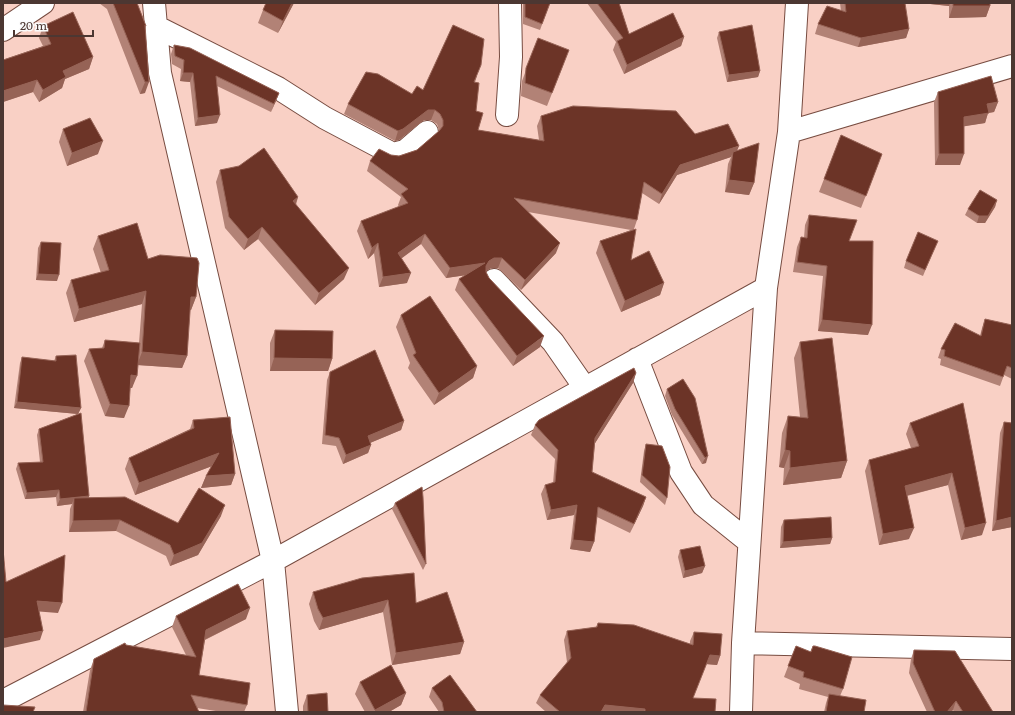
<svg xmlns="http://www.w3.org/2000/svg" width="1015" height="715" font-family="Literata,serif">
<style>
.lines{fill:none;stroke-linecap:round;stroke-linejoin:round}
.minor-casing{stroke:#774c41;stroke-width:24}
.minor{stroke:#fff;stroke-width:22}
.wall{fill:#b28276}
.shaded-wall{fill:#966356}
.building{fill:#6c3427;stroke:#966356}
</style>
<rect width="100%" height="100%" fill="#f9d0c5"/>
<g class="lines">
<defs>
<path id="minor" d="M154,3L160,73L273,561L287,712
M157,27L278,88L325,118L393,154L405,151L427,132
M3,30L43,3
M507,115L511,57L510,3
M789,132L1012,66
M494,280L553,342L585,388
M637,359L681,472L703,505L749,542
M743,643L1012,649
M3,701L273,561L766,288
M741,712L743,643L766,288L789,132L797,3"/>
</defs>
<use href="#minor" class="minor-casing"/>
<use href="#minor" class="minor"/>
</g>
<path class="wall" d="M99,3H137L146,26L145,29V93L140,94L107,9Z
M266,3H294L278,33L258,23L263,10Z
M523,3H550L540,30L523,24Z
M587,3H619L629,34L684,37L681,46L624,74L613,50L616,42Z
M840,3H876L909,29L906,38L858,47L815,34L818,24L841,11Z
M921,3H990V6L986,17L949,18V6Z
M43,26L93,57L89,69L65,79L62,88L39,102L33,92L3,102V60L43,46L39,38Z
M719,32L760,71L758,77L727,82L717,38Z
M538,38L564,63L547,106L521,96L522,81Z
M174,45L279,93L271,112L217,86V123L195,126L190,82L180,81L181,69L172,64L171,54Z
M477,76L475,82L476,111L478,130L539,140L537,126L541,116L695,134L737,150L754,183L749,195L725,192L728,164L731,157L677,175L659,204L642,193L637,220L634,229L631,260L664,283L660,295L621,312L596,253L600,241L631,230L528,212L556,253L521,290L498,268H491L486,271V272L489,278L540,347L513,366L455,290L459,279L466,275L446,278L421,244L401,258L407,283L379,287L374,253L368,259L357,231L361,221L399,207L398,205L401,197L367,171L370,161L391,155L399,156L417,150L439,131V130L437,124L431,120H424L399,140L395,141L344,114L348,104L412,94L423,90Z
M938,92L998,102L994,112L988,113L985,123L964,126L960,165H935L934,102Z
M63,129L98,154L67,166L59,142Z
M841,135L882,154L861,208L819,192Z
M220,170L298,197L296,205L344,279L315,305L258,239L244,250L225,228L216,182Z
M997,200L995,207L985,223H977L965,215L968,209Z
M809,215L849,241L868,335L818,331L823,276L793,272L797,247L801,237L804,238L805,225Z
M98,236L148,259L196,297L191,310H190L187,356L182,368L138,365L132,388H130L124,418L105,416L84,361L89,349L102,348L105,340L139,343L142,304L74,322L66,293L71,280L101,273L93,249Z
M41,242L57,281L36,280L38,248Z
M935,247L923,276L904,268L906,261Z
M401,315L477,366L473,378L434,405L408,368L410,363L396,327Z
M985,319L1012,325V379L1004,375L1000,386L940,365L941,359L938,358L941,349L980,336L982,328Z
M275,330L332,359L328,371H270V343Z
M800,342L847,461L841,478L783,485L784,468L779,467L782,433L788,416L800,417L794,358Z
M56,356L81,408L78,414L89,496V498L178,523L221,516L198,555L170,566L166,556L116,531L69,532L70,509L72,504L57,506L56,497L25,499L16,469L18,463L40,462L37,435L39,429L78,414L14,408L20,363L22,357L54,361Z
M330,372L404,421L401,430L370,443L371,445L368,453L343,464L336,446L322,444L327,380Z
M636,373L633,383L595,443L592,472L646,497L643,506L630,533L597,517L594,542L590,552L570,549L574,515L547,520L541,494L545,485L553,483L555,459L531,435L535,425Z
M683,379L706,463L702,464L672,415L665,396L667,389Z
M963,403L982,535L961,540L948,485L907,496L909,539L879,545L865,471L869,460L911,448L906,434L910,423Z
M193,420L235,474L231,485L201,488L206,476L212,466L135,495L125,469L129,458L190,429Z
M1004,422L1012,423V527L992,531L1000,433Z
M646,444L667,498L665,505L640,482L644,451Z
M395,503L426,564L423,570L392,509Z
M784,520L832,538L830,544L780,548L781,527Z
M680,550L705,566L702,573L683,578L678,557Z
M313,592L416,603L464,642L460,654L392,665L383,612L319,630L314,621L309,604Z
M176,616L246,619L205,640L199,675L247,705L244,712H222L197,708L199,712H83L90,670L94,659L126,645L186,655L172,627Z
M598,623L690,644V641L694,632L720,656L717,665L706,664L693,698L715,712H546L536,703L540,695L567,662L564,640L567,631L596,627Z
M796,646L810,652L813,646L843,689L840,696L864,712H867H824L826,703L828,697L799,689L800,684L784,677Z
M914,650L993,712H954L953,710L951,712H927L909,673L911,659Z
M360,682L406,693L401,705L389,712H365L355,694Z
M432,688L477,712H439L429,697Z
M307,695L328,712H303V706Z"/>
<path class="shaded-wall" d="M292,3H294L278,33L283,21Z
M921,3H950L949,6Z
M953,6H990L986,17L949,18Z
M909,29L906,38L858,47L861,38Z
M684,37L681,46L624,74L627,65Z
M93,57L89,69L65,79L62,88L39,102L43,90L63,71Z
M760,71L758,77L727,82L729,75Z
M183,73H193L190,82L180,81Z
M37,80L33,92L3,102V91Z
M145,82H149L145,93L140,94Z
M279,93L276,101L271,112L274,104Z
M998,102L994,112L988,113L985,123L960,127L964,117L987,104Z
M428,110H435L431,120H424L399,140L395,141L398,131Z
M220,115L217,123L195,126L198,118Z
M103,141L98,154L67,166L72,153Z
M739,146L735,156L733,152L731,157L677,175L659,204L662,194L680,165Z
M939,154H964L960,165H935Z
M729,180L754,183L749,195L725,192Z
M298,197L294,208L293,201Z
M997,200L995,207L985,223H977L979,216Z
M262,227L258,239L244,250L248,239Z
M425,234L421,244L394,264L398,253Z
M378,243L374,253L368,259L372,248Z
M560,243L556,253L521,290L525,280Z
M494,258H502L498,268H491L486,271V266L489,261Z
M485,263L481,273L446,278L450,268Z
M349,268L344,279L315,305L319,293Z
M411,273L407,283L379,287L383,277Z
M38,274L59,275L57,281L36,280Z
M664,283L660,295L621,312L625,301Z
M146,291L142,304L74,322L79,309Z
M191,297H196L191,310L187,309Z
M822,320L872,325L868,335L818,331Z
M544,336L540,347L513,366L517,356Z
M142,352L187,356L182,368L137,365Z
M274,358L332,359L328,371H270Z
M477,366L473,378L434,405L439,393Z
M636,373L633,383L592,448L595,438Z
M131,375L137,376L132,388H127Z
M17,402L81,408L78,414L14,408Z
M110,404L129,406L124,418L105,416Z
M404,421L401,430L365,445L368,436Z
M371,445L368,453L343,464L346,455Z
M785,450L790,451L784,468L779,467Z
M219,453L215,465L135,495L139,483Z
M708,456L706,463L702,464L705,458Z
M847,461L841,478L783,485L790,468Z
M952,473L948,485L901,497L905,486Z
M235,474L231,485L201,488L206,476Z
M59,490L56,497L25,499L27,493Z
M89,496L87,502L74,498L72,504L57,506L60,499Z
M646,497L643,506L630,533Z
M225,505L221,516L198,555L170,566L174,555Z
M577,505L574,515L547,520L551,510Z
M1012,517V527L992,531L996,521Z
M120,520L116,531L69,532L73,521Z
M986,523L982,535L961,540L965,528Z
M914,528L909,539L879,545L883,534Z
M832,538L830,544L780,548L783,542Z
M573,540L594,542L590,552L570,549Z
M705,566L702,573L683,578L685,571Z
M388,600L383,612L319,630L323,618Z
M37,601L62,603L58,613L33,611Z
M250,608L246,619L202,641L206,630Z
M43,631L40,640L3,648V639Z
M464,642L460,654L392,665L396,653Z
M710,655L720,656L717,665L706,664Z
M406,693L401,705L389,712H375V710Z
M956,701L953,710L951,712H947Z
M605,705L645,709L644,712H601Z"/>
<path class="building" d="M113,3H137L146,26L145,25L149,82H145Z
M266,3H292L283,21L263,10Z
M525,3H550L542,24L525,17Z
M597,3H619L629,34L673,13L684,37L627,65L617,41L623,38Z
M845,3H905L909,29L861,38L818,24L827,6L846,12Z
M953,3H990V6H953Z
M73,12L93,57L63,71L66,77L43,90L37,80L3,91V60L51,44L43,26Z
M453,25L484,39L481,65L474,82L479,83L476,111L483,113L478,130L544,141L541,116L573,106L676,111L695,134L728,124L739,146L680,165L662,194L644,182L637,220L514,198L560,243L525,280L502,258H494L489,261L486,266V272L489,278L544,336L517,356L459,279L485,263L450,268L425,234L398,253L411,273L383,277L378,243L372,248L361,221L408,203L401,194L408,189L370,161L379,149L391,155L399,156L417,150L439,131L443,126V120L440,114L435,110H428L403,129L398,131L348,104L366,72L378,74L412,94L417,86L423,90Z
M752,25L760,71L729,75L719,32Z
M538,38L569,50L552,93L525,83L526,68Z
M174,45L190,48L279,93L274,104L216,76L220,115L198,118L193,73H183L184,60L175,56Z
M991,76L998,102L987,104L989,113L964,117V154H939L938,92Z
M90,118L103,141L72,153L63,129Z
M841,135L882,154L866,196L824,179Z
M759,143L754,183L729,180L733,152Z
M264,148L298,197L293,201L349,268L319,293L262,227L248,239L229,217L220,170L239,166Z
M980,190L997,200L988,216H979L968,209Z
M809,215L857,220L849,241H873L872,325L822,320L827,266L797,262L801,237L807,238Z
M137,223L148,259L160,255L197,258L199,263L196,297H191L187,356L142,352L146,291L79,309L71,280L109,270L98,236Z
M636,229L631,260L649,251L664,283L625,301L600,241Z
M918,232L938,241L925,270L906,261Z
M41,242L61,243L59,275L38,274Z
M430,296L477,366L439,393L413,355L416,353L401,315Z
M985,319L1012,325V368L1007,366L1003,377L944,356L945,350L941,349L955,323L981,336Z
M275,330L333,331L332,359L274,358Z
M832,338L847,461L790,468V451L785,450L788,416L808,418L800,342Z
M105,340L140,343L137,376L131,375L129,406L110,404L89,349L104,348Z
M375,350L404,421L368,436L371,445L346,455L339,438L325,435L330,372Z
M76,355L81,408L17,402L22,357L56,361V356Z
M634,368L636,373L595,438L592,472L646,497L634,524L598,507L594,542L573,540L577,505L551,510L545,485L555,482L558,450L535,425L539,420Z
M683,379L695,398L708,456L705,458L675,409L667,389Z
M963,403L986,523L965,528L952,473L905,486L914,528L883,534L869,460L919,446L910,423Z
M81,413L89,496L60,499L59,490L27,493L18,463L43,462L39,429Z
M230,417L235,474L206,476L219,453L139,483L129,458L194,428L193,420Z
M1004,422L1012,423V517L996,521Z
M646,444L662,446L670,467L667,498L642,475Z
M422,487L423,497L426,564L395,503Z
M199,488L225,505L202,543L174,555L170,545L120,520L73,521L74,498L125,497L178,523Z
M831,517L832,538L783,542L784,520Z
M700,546L705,566L685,571L680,550Z
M3,549L6,582L65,555L62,603L37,601L43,631L3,639Z
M414,573L416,603L447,592L464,642L396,653L388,600L323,618L318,609L313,592L362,578Z
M238,584L250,608L206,630L199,675L250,683L247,705L191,695L199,712H86L94,659L125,643L126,645L196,657L176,616Z
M598,623L634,625L693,645L694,632L722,634L720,656L710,655L693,698L716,699L715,712H645V709L605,705L601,712H560L540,695L571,658L567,631L597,627Z
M796,646L811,652L813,646H815L852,657L843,689L803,677L804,672L788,666Z
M914,650L955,651L993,712H963L956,701L947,712H935L913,663Z
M391,665L406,693L375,710L360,682Z
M450,675L477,712H444L442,702L432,688Z
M327,693L328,712H308L307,695Z
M829,694L866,700L864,712H867H826Z
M3,705L35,707L33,712H3Z"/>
<rect width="1015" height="715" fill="none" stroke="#4c3732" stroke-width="8"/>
<path d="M14 30v6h79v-6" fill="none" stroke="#4c3732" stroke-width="2"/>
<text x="20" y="30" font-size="12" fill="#4c3732" stroke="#fbfbfb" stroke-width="3" paint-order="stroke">20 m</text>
</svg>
